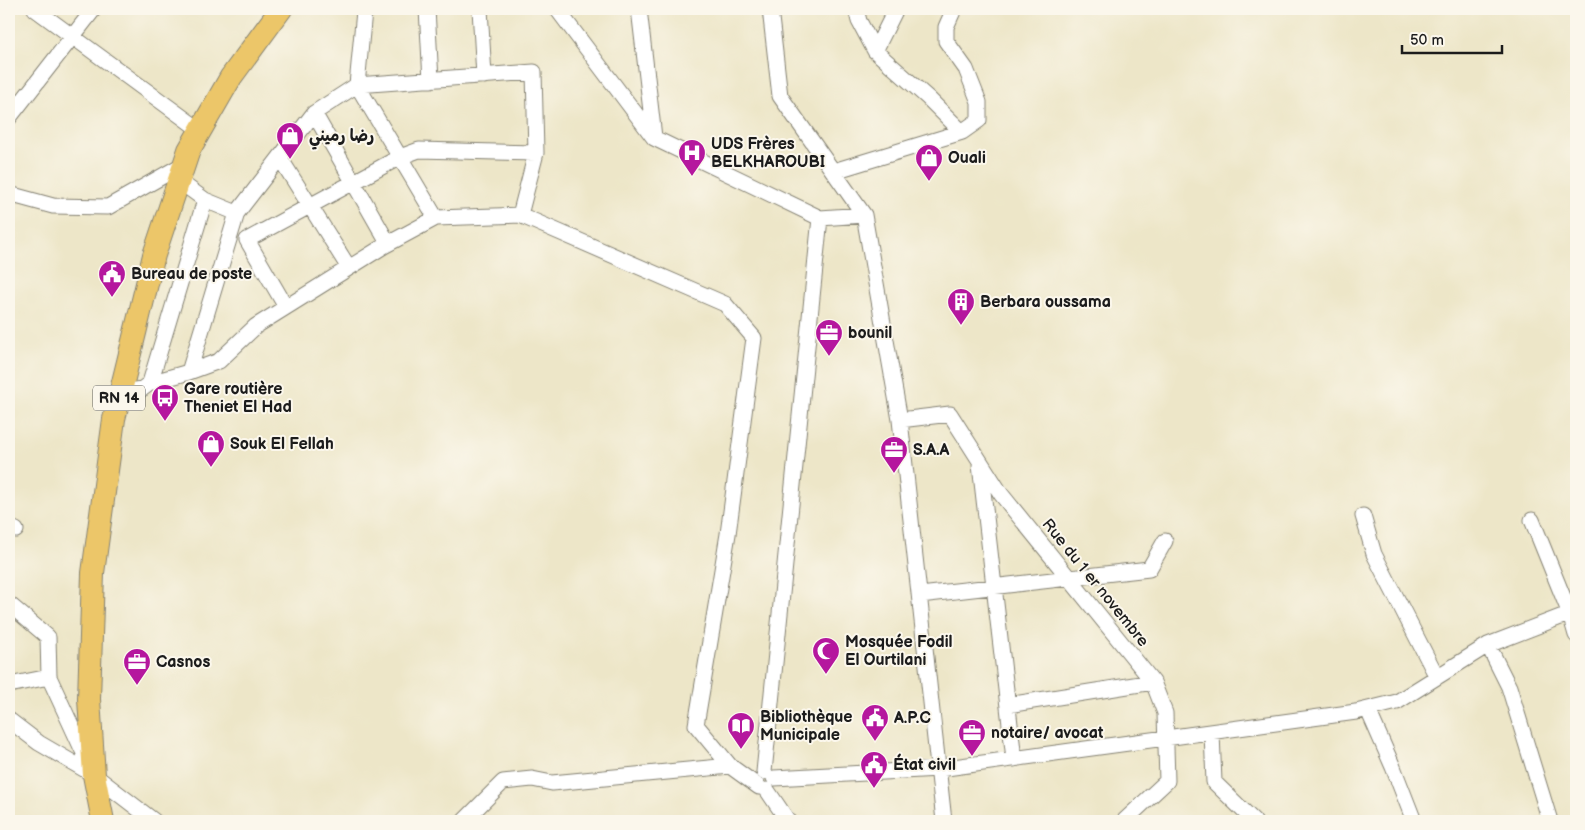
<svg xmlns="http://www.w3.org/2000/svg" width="1585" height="830" font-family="'Balsamiq Sans','Playpen Sans Arabic',sans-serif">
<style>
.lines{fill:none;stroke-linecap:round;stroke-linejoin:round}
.street-casing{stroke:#848172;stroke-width:17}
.primary-casing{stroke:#848172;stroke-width:24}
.street{stroke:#fff;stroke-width:15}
.primary{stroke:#ecc669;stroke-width:22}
.labels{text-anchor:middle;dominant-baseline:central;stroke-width:4;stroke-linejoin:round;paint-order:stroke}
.shield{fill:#fbf7ec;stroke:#5f5e5a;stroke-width:1}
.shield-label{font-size:15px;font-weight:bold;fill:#1c1c1c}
.poi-label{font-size:16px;font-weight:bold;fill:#1c1c1c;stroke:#fbf7ec;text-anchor:start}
.street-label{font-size:16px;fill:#1c1c1c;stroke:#fbf7ec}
</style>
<rect width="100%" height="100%" fill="#fbf7ec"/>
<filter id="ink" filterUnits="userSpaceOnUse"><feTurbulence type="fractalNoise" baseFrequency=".02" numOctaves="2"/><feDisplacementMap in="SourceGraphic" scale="10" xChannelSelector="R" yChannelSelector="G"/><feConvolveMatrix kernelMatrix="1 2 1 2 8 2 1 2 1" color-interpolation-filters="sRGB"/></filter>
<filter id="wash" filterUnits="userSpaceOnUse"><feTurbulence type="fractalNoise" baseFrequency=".0096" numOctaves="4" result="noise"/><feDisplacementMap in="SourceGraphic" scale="20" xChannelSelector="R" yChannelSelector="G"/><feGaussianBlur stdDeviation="1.12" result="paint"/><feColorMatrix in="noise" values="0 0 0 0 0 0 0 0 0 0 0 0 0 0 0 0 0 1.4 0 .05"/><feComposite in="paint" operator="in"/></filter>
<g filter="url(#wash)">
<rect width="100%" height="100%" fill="#ede6c8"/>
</g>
<g filter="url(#ink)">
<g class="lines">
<defs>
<path id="street" d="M35,9L200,130
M371,9L364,11L357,85L436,218L520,215L725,304L754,338L728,534L696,725L730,766L759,787
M427,9L431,80
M480,9L484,76
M557,9L654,138L820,218L864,215L900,420L944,821
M639,9L654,137
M770,9L780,96L864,215
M856,9L859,21L875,51L928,98L962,132
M875,51L896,9
M314,113L388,243
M9,118L94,9
M280,158L349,268
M834,171L962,132L979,120V102L966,69L946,41V27L954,9
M9,194L53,206L108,207L184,164
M205,200L237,213
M286,307L247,240L400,157L419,150L536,153
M189,372L219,361L256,326L384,246L436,218
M150,383L205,200L179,181
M121,392L142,389L150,383L189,372L237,213L314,113L357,85L534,72L536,153L520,215
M900,420L950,414L1001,494L1153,682L1165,713L1167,781L1124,821
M980,465L1014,759
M1363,516L1374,554L1437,677
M1532,520L1570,614L1576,635
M9,527L16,530
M920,595L1149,569L1165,541
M9,604L48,637L49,677L89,764
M1488,645L1509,687L1550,821
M9,685L49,677
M1008,705L1153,682
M1368,710L1393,767L1414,821
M9,720L39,743L94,775L154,821
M1212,733L1214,782L1254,821
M764,772L820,218
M774,778L939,769L1356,712L1397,702L1488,645L1576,611
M767,790L788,821
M464,821L503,782L532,779L552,783L730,766"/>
<path id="primary" d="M103,821L94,775L89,699L93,573L114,419L154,255L189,150L231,77L281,9"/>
</defs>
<use href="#street" class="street-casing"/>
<use href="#primary" class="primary-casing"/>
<use href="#street" class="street"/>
<use href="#primary" class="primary"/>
</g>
</g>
<defs>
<symbol id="shop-pin" viewBox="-11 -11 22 30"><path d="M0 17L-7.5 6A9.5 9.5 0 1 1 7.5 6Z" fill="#b5179e" stroke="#fbf7ec"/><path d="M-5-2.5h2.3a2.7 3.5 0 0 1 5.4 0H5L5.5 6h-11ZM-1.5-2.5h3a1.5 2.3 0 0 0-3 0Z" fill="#fff"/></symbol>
<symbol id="hospital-pin" viewBox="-11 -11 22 30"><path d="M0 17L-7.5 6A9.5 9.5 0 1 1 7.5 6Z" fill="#b5179e" stroke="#fbf7ec"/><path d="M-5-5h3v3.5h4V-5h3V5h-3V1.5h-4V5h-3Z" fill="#fff"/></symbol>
<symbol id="civic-pin" viewBox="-11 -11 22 30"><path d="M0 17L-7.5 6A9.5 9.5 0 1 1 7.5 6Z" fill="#b5179e" stroke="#fbf7ec"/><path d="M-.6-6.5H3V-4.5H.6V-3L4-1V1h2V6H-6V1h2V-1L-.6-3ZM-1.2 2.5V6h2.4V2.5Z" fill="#fff"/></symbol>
<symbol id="building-pin" viewBox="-11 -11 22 30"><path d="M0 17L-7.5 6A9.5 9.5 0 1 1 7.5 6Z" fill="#b5179e" stroke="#fbf7ec"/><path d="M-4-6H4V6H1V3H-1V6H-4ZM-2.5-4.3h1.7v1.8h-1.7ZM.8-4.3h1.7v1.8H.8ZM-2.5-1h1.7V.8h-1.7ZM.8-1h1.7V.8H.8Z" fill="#fff"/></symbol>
<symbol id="office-pin" viewBox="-11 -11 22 30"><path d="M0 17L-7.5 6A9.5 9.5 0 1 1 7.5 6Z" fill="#b5179e" stroke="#fbf7ec"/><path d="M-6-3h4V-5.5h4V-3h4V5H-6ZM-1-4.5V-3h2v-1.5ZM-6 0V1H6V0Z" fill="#fff"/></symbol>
<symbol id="bus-pin" viewBox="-11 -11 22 30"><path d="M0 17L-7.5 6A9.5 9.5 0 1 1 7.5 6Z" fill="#b5179e" stroke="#fbf7ec"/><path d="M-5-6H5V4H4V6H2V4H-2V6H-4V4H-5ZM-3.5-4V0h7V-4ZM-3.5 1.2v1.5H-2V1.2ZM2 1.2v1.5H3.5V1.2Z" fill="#fff"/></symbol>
<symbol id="mosque-pin" viewBox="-11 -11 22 30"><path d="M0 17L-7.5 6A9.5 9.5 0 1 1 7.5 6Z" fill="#b5179e" stroke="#fbf7ec"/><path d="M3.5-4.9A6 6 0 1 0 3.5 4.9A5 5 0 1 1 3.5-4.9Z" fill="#fff"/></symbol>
<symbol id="library-pin" viewBox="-11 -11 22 30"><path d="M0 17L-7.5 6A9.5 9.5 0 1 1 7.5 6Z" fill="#b5179e" stroke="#fbf7ec"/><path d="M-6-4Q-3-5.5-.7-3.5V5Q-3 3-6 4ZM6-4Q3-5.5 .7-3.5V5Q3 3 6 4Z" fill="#fff"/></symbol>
</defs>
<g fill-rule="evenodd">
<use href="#shop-pin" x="274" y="120" width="32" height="43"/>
<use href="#hospital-pin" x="676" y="137" width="32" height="43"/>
<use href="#shop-pin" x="913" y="142" width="32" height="43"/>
<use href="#civic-pin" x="96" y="258" width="32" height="43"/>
<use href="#building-pin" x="945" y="286" width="32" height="43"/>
<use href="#office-pin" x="813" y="317" width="32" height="43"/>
<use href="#bus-pin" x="149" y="382" width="32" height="43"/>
<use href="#shop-pin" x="195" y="428" width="32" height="43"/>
<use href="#office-pin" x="878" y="434" width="32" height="43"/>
<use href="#mosque-pin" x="810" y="635" width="32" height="43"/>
<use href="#office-pin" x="121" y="646" width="32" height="43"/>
<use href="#civic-pin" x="859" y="702" width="32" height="43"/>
<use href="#library-pin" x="725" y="710" width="32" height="43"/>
<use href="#office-pin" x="956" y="717" width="32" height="43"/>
<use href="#civic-pin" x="858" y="749" width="32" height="43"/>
</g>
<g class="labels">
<rect class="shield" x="93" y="385.5" width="52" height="25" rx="4"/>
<g class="shield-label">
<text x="119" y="398">RN 14</text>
</g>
<g class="poi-label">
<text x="309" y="136">رضا رميني</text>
<text x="711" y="144">UDS Frères<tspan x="711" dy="18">BELKHAROUBI</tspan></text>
<text x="948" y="158">Ouali</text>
<text x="131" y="274">Bureau de poste</text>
<text x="980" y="302">Berbara oussama</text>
<text x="848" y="333">bounil</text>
<text x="184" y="389">Gare routière<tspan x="184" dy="18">Theniet El Had</tspan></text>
<text x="230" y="444">Souk El Fellah</text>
<text x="913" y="450">S.A.A</text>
<text x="845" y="642">Mosquée Fodil<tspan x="845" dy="18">El Ourtilani</tspan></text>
<text x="156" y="662">Casnos</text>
<text x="760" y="717">Bibliothèque<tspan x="760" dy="18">Municipale</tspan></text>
<text x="894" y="718">A.P.C</text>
<text x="991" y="733">notaire/ avocat</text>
<text x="893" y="765">État civil</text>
</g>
<g class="street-label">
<text transform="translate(1095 583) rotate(51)">Rue du 1 er novembre</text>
</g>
</g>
<rect width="1585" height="830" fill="none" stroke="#fbf7ec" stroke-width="30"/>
<path d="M1402 45v8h100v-8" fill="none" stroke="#1c1c1c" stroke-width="2.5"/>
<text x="1410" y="45" font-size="15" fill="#1c1c1c" stroke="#fbf7ec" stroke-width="4" paint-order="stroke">50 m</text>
</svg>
